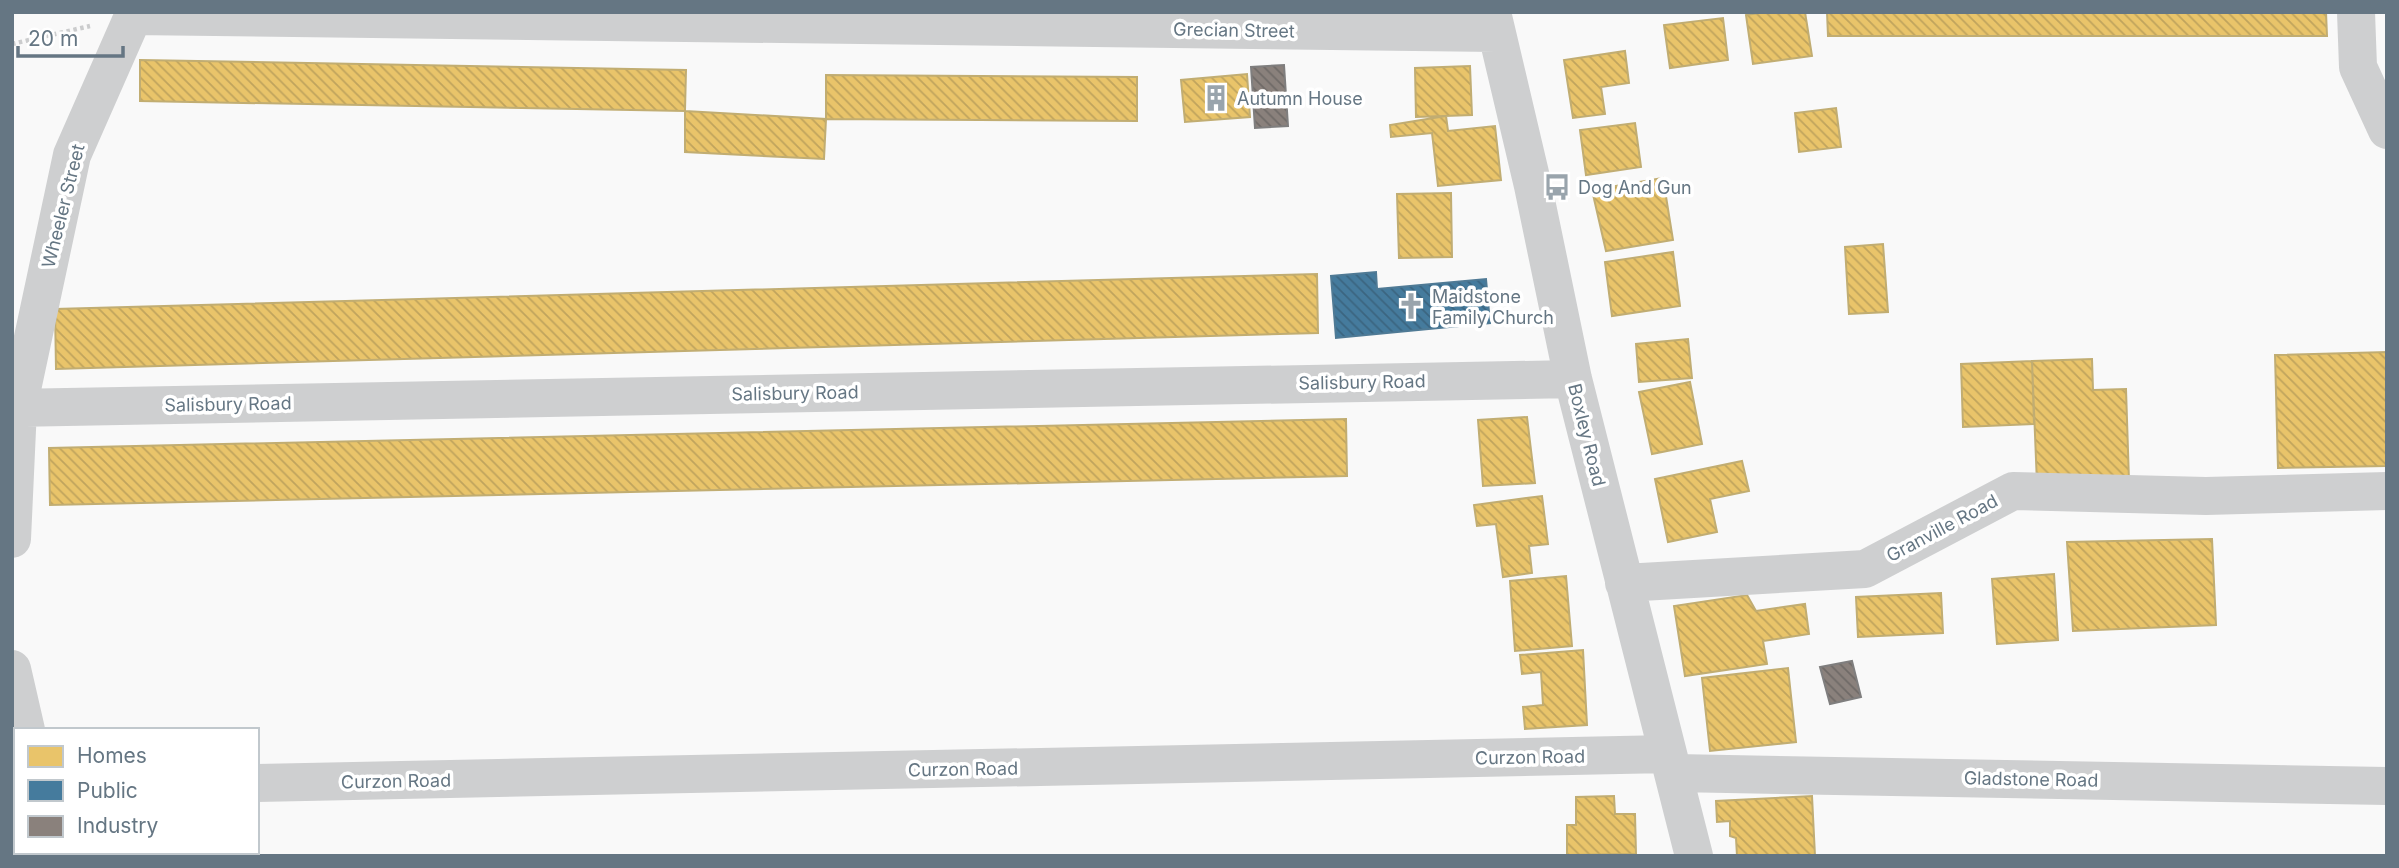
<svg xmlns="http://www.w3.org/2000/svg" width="2399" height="868" font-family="Inter,sans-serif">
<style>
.homes{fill:url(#homes-back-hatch);stroke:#c1ad72;stroke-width:2}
.public{fill:url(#public-back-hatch);stroke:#4f7a95;stroke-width:2}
.industry{fill:url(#industry-back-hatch);stroke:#7f7e7e;stroke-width:2}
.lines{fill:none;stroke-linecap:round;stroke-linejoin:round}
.path{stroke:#cbcccd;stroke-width:4.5;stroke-dasharray:3.5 3.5;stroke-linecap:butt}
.minor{stroke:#cecfd0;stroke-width:38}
.labels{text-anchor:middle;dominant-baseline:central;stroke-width:7;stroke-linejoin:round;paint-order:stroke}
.street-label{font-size:18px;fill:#657683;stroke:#fff}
.poi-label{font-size:18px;fill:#657683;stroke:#fff;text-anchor:start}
</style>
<defs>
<pattern id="homes-back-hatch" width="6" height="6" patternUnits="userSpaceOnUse" patternTransform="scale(1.75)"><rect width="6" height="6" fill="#e9c46a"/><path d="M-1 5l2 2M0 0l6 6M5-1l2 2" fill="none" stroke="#c0a45d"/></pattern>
<pattern id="public-back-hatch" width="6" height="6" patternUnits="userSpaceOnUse" patternTransform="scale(1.75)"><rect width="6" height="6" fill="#457b9d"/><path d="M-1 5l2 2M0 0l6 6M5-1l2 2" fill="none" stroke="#3b6580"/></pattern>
<pattern id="industry-back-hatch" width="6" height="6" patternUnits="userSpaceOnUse" patternTransform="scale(1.75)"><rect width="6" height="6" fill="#8a817c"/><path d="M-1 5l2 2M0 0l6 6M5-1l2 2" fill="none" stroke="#6f6a67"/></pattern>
</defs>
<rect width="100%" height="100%" fill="#f9f9f9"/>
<path class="homes" d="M1765,12H1805L1812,56L1753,64L1746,15Z
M1827,12H2326L2327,36H1828Z
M1723,18L1728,60L1670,68L1664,25Z
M1625,51L1629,83L1601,87L1605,114L1573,118L1564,60Z
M140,60L686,70L685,111L140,101Z
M1470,66L1472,115L1416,117L1415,68Z
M1247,74L1250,117L1185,122L1181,80Z
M826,75L1137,77V121L826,119Z
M1836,108L1841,147L1799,152L1795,113Z
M685,111L826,119L824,159L685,152Z
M1446,116L1448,131L1495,126L1501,180L1438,186L1432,133L1391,137L1390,125Z
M1635,123L1641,167L1586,175L1580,130Z
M1663,178L1673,240L1606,251L1592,190Z
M1451,193L1452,257L1399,258L1397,194Z
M1883,244L1888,312L1849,314L1845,247Z
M1673,252L1680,306L1612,316L1605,262Z
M1317,274L1318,333L56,369L55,309Z
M1688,339L1692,378L1639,382L1636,344Z
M2387,352V466L2278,468L2275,355Z
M2092,359L2093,390L2126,389L2129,481L2037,484L2032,361Z
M2032,361L2034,424L1963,427L1961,364Z
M1690,382L1702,444L1652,454L1639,392Z
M1527,417L1535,483L1483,486L1478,420Z
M1346,419L1347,476L50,505L49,448Z
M1742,461L1749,491L1710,499L1717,532L1668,542L1655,479Z
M1542,496L1548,544L1529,546L1532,573L1503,577L1496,524L1477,526L1474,505Z
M2212,539L2216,625L2073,631L2067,542Z
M2054,574L2058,640L1997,644L1992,579Z
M1566,576L1572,646L1515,651L1510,581Z
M1941,593L1943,633L1858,637L1856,597Z
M1747,595L1756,611L1805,604L1809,634L1763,641L1767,664L1685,676L1674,606Z
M1583,650L1587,725L1525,729L1523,707L1543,705L1541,672L1522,674L1520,655Z
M1788,668L1796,742L1710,751L1702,678Z
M1614,796L1615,814H1635L1636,854L1567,855V825H1576V797Z
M1812,796L1815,856H1737L1736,838L1730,836V821L1717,822L1716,801Z"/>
<path class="public" d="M1376,272L1377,289L1486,279L1490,323L1336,338L1331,276Z"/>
<path class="industry" d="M1284,65L1288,126L1255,128L1251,67Z
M1852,661L1861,697L1830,704L1820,667Z"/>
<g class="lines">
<path class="path" d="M12,44L90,26
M29,852L30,856"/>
<path class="minor" d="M1492,12L1533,186L1573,379L1694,856
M2356,12L2358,67L2387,130
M132,16L1496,33
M12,408L1573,379
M12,539L18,408L72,155L135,12
M1624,583L1865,569L2013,491L2206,496L2387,491
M12,669L26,730
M1675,773L2387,786
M257,783L1668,754
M12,787H16"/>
</g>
<defs>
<symbol id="building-bare" viewBox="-9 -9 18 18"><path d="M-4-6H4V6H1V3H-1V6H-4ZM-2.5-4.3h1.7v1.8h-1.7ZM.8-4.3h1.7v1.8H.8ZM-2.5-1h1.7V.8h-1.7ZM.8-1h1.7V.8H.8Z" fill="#99a4ac" stroke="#fff" stroke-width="2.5" paint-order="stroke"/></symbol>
<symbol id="bus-bare" viewBox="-9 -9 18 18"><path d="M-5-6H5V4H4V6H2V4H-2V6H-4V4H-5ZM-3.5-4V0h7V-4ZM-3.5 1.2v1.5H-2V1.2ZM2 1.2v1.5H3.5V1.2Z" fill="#99a4ac" stroke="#fff" stroke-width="2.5" paint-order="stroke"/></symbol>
<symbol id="church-bare" viewBox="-9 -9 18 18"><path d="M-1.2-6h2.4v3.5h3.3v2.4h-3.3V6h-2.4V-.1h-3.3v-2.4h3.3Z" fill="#99a4ac" stroke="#fff" stroke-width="2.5" paint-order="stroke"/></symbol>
</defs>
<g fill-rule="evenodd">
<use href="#building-bare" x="1197" y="79" width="38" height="38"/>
<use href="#bus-bare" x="1538" y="168" width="38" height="38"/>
<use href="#church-bare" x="1392" y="287" width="38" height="38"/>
</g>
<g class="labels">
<g class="street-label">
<text transform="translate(1234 30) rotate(1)">Grecian Street</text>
<text transform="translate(63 206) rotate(-76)">Wheeler Street</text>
<text transform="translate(1362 382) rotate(-1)">Salisbury Road</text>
<text transform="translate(795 393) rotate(-1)">Salisbury Road</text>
<text transform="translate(228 404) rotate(-1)">Salisbury Road</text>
<text transform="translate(1587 435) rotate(76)">Boxley Road</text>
<text transform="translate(1942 528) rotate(-28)">Granville Road</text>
<text transform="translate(1530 757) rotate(-1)">Curzon Road</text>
<text transform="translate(963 769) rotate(-1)">Curzon Road</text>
<text transform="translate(2031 779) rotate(1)">Gladstone Road</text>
<text transform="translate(396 781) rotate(-1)">Curzon Road</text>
</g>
<g class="poi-label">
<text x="1237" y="98">Autumn House</text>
<text x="1578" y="187">Dog And Gun</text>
<text x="1432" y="296">Maidstone<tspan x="1432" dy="21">Family Church</tspan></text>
</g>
</g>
<rect width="2399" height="868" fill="none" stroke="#657683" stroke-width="28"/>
<rect x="14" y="728" width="245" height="126" fill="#ffffff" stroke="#c1c8cd" stroke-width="2"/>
<rect x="28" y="746" width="35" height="21" fill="#e9c46a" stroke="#c1c8cd" stroke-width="2"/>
<text x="77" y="763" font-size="21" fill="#657683">Homes</text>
<rect x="28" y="780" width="35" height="21" fill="#457b9d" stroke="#c1c8cd" stroke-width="2"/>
<text x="77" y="798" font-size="21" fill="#657683">Public</text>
<rect x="28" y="816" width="35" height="21" fill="#8a817c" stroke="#c1c8cd" stroke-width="2"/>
<text x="77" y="833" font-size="21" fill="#657683">Industry</text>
<path d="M18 46v10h105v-10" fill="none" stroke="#657683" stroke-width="3.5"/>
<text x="28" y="46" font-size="21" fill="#657683" stroke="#ffffff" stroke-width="5" paint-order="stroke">20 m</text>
</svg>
